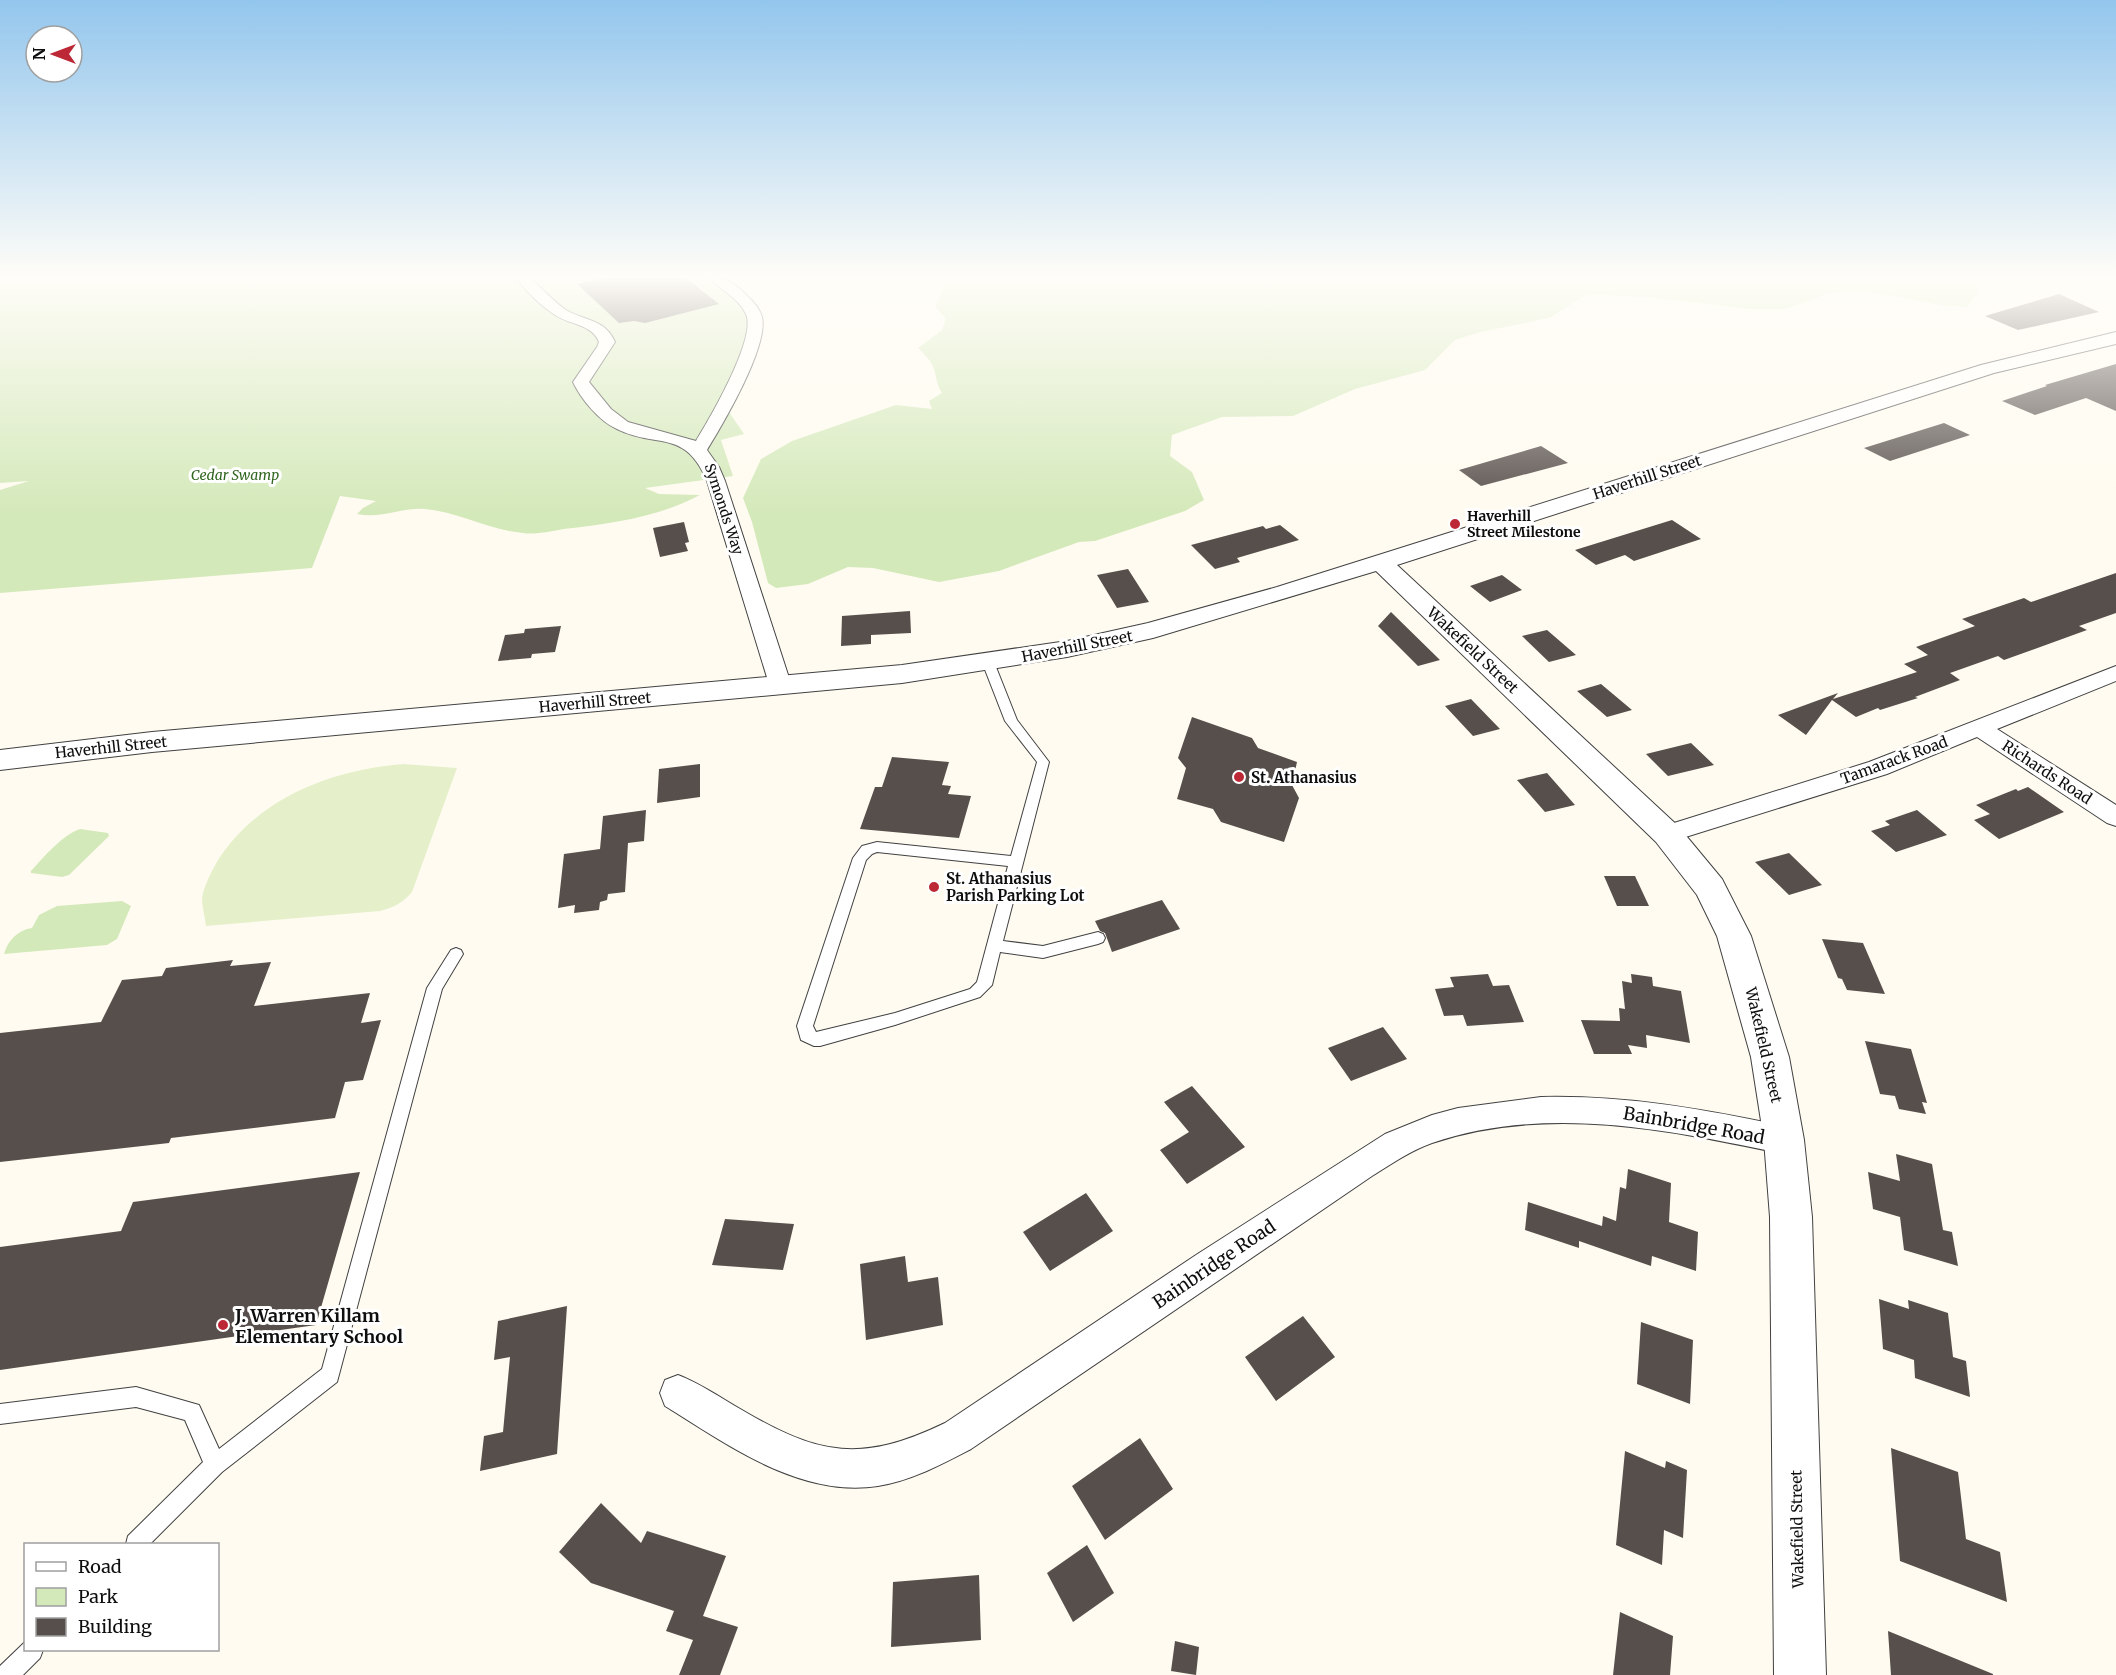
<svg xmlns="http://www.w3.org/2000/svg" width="2116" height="1675" font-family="Merriweather,serif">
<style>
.green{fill:#d4e9ba}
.pitch{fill:#e5f0cb}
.building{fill:#574f4b}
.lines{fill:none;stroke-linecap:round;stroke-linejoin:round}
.service-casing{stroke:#414141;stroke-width:2}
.minor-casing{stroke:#414141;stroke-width:2}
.tertiary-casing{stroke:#414141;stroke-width:2}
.service{fill:#fff;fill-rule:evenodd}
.minor{fill:#fff;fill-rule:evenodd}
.tertiary{fill:#fff;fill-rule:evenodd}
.poi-dot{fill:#bc2835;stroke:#fff;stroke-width:2}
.labels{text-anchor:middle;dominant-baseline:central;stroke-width:6;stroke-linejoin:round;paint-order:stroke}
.far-park-label{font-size:14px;font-style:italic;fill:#30651f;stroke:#fff}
.far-street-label{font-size:14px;fill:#0e0e0e;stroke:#fff}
.far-poi-label{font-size:14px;font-weight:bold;fill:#0e0e0e;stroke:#fff;text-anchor:start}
.street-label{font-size:15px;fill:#0e0e0e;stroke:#fff}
.poi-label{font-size:15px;font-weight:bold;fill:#0e0e0e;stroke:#fff;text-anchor:start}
.near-street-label{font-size:18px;fill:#0e0e0e;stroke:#fff}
.near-poi-label{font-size:18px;font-weight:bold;fill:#0e0e0e;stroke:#fff;text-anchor:start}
</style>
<rect width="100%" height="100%" fill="#fffbf0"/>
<path class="green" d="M0,278H706C717,286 731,294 740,304C763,327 732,375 721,400L744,434L721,440L733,476L645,488L659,494L700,495C659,517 610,524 564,529C551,531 536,535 523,533C489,530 459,512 425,509C403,507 381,519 357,514L363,508L376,501L340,496L312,568L0,593V490L29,481L0,483Z
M945,278H1975L1978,293L1967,307L1941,305L1861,290L1829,293L1786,309H1750L1655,298L1587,294L1549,318L1480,332L1455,340L1425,370L1355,389L1293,416L1222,417L1172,435L1170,456L1192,472L1204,500L1185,511L1095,541L1079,542L999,571L939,582L873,568L848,567L808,584L776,588L768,583L752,522L743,498L761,459L792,441L896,405L932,409L929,401L942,393C936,384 937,378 934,369C931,360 924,354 918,348L942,330L946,319L935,306L941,295Z
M80,829L108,833L109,836L69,875L62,877L31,873V871C43,858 62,835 80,829Z
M122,901L131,906L117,939L107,945L4,954C8,940 18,930 32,928L39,915L57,906Z"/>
<path class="pitch" d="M403,764L457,768L412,892C403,903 394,907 380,911L206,926C205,917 202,907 202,898C204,885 212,871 218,860C258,798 331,770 403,764Z"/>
<path class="building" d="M602,278H686L719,304L645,323L634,321L619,323L577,284Z
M2059,294L2099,312L2018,330L1985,316Z
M2116,364V411L2086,398L2035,415L2002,401L2047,386L2045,385Z
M1944,423L1970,435L1890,461L1864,448Z
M1541,446L1568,463L1481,486L1459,470Z
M1672,520L1701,539L1634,561L1625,555L1596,565L1575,550Z
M684,522L689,542L685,543L688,551L660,557L653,528Z
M1280,525L1299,540L1237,558L1240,562L1215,569L1191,545L1263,526L1266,529Z
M1128,569L1149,602L1117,608L1097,575Z
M2116,573V613L2079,626L2087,630L2004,660L1998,656L1950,673L1960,680L1915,697L1918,698L1880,710L1878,708L1856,717L1832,700L1806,735L1778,715L1838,693L1833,699L1917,672L1904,664L1928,655L1916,647L1975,626L1962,619L2024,598L2031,602Z
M1502,575L1522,590L1490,602L1470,586Z
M910,611L911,633L871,635V644L841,646L842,616Z
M1391,612L1440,660L1418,666L1378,626Z
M561,626L555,652L532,654L531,658L498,661L505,635L524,633L525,629Z
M1547,630L1576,655L1549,662L1522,636Z
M1601,684L1632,710L1607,717L1577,691Z
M1471,699L1500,729L1473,736L1445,706Z
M1192,717L1252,738L1258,748L1297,762L1292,785L1299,798L1284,842L1221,822L1213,809L1177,799L1186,768L1178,758Z
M1691,743L1714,765L1668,776L1646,754Z
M892,757L949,762L942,785L951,786L948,794L971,796L959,838L860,829L875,787H882Z
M700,764V797L657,803L659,769Z
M1547,773L1575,805L1545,812L1517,780Z
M2028,787L2064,812L1999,839L1974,820L1990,814L1976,805L2016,789L2018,791Z
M646,810L644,841L628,843L625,892L608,894L607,900L600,902L599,910L574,913L575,905L558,908L564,854L600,849L603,816Z
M1917,810L1947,835L1896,852L1871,831L1890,825L1885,821Z
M1789,853L1822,885L1789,895L1755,862Z
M1604,876H1635L1649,906H1617Z
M1162,900L1180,929L1112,952L1105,933L1100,931L1095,921Z
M1822,939L1863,943L1885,994L1847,990L1842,979L1838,978Z
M233,960L230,966L271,962L254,1006L370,993L361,1023L381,1020L363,1080L345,1082L335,1118L171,1138L169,1143L0,1162V1033L101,1022L122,980L162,976L166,968Z
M1488,974L1493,986L1509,985L1524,1022L1467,1026L1463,1015L1444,1016L1435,989L1454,987L1450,977Z
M1631,974L1652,977L1653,986L1681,991L1690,1043L1646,1035L1647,1048L1628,1045L1632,1054H1594L1581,1020L1620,1021L1619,1008L1625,1009L1622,981L1632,983Z
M1383,1027L1407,1059L1351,1081L1328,1048Z
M1865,1041L1911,1049L1927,1103L1922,1102L1926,1114L1899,1109L1895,1096L1880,1094Z
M1192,1086L1245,1147L1187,1184L1160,1150L1189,1132L1164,1102Z
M1896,1154L1932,1164L1943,1230L1952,1232L1958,1266L1904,1250L1900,1217L1873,1209L1868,1172L1900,1181Z
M1628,1169L1671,1183L1669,1222L1698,1232L1696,1271L1652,1256L1651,1266L1579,1241V1248L1525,1230L1528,1202L1602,1226L1603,1216L1616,1221L1620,1187L1626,1189Z
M360,1172L316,1325L0,1370V1247L121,1231L133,1202Z
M1086,1193L1113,1231L1050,1271L1023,1232Z
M725,1219L794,1224L783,1270L712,1265Z
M905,1256L908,1282L938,1277L943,1325L866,1340L860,1264Z
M1879,1299L1909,1309L1908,1300L1948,1313L1953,1357L1966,1361L1970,1397L1915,1378L1914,1360L1883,1349Z
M567,1306L557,1454L480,1471L484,1436L503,1432L510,1357L494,1360L498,1321Z
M1303,1316L1335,1357L1276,1401L1245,1357Z
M1641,1322L1693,1340L1690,1404L1637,1384Z
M1140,1438L1173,1489L1105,1540L1072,1486Z
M1891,1448L1958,1472L1966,1539L2000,1552L2007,1602L1900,1561Z
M1625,1451L1665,1468L1666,1461L1687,1470L1683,1538L1664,1530L1662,1565L1616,1545Z
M601,1503L641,1543L647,1531L726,1556L703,1616L738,1627L720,1675H679L693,1640L666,1631L674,1611L591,1583L559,1552Z
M1087,1545L1114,1593L1073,1622L1047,1573Z
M979,1575L981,1640L891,1647L893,1582Z
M1620,1612L1673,1636L1670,1675H1613Z
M1888,1631L1993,1674V1675H1891Z
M1175,1641L1199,1647L1196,1675L1171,1671Z"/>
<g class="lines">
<defs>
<path id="service" d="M988,658L994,662L1017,720L1049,762L1003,941L1043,946L1098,932L1103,934L1105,938L1103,942L1098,944L1043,958L1000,952L992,985L980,997L895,1025L820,1046H814L801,1040L797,1026L853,858L862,846L877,842L1011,856L1037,762L1005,721L982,662ZM877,852L1008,866L977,982L970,989L895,1013L816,1032L813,1026L866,860L872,854Z
M456,948L461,950L463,954L442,989L337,1382L222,1472L150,1544H126L128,1536L203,1462L185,1420L136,1407L0,1424V1404L136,1387L199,1405L219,1449L322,1369L427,988L451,950Z
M26,1641V1650H43L40,1658L23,1675H0V1666Z"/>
<path id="minor" d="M516,278H531C542,289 553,301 566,310C585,321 605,319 615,342L589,382L611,409L628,422L696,441C710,418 757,338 746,314C738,297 721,291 710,278C727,278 734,283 746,295C752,300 760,309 762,317C769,346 723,424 707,450L719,467L725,481L791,684L788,689L780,691L772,689L769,684L707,481C685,428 657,449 617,429C599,421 581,399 573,382L597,347L599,342C592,324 570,325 555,315C541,306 526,291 516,278Z
M2116,666V681L1997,729L2116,805V826L2107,823L1977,737L1887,774L1676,840L1667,843L1658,840L1654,834L1658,828L1869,762Z
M1541,1097C1625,1095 1703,1109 1784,1126L1795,1130L1800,1140L1795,1150L1784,1154C1670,1130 1546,1104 1432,1143C1410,1151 1391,1164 1372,1176L971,1449C942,1464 911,1481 878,1486C800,1498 728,1445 665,1406L660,1393L665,1380L678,1375C701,1384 721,1398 742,1410C820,1456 862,1463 945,1423L1196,1255L1385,1134L1432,1115L1458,1108Z"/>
<path id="tertiary" d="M2116,332V344L1994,373L1397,565L1678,826L1722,879L1751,936L1789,1057L1804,1140L1812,1217L1826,1675H1774L1770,1217L1764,1140L1751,1057L1717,936L1697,895L1656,842L1376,571L1153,638L1067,657L902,683L152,752L0,770V750L152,732L902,665L1067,641L1148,623L1277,587L1981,365Z"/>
</defs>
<use href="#service" class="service-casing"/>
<use href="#minor" class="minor-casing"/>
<use href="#tertiary" class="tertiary-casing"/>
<use href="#service" class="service"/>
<use href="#minor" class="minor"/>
<use href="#tertiary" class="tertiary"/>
</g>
<linearGradient id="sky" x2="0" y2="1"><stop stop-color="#93c6ed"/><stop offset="0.54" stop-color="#fffdf8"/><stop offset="1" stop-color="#fffdf8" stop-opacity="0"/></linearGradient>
<rect width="2116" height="513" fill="url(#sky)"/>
<g class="poi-dot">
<circle cx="1455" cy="524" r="6"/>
<circle cx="1239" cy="777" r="6"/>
<circle cx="934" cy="887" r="6"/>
<circle cx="223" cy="1325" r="6"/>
</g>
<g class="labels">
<g class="far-park-label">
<text x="235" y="475">Cedar Swamp</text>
</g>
<g class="far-street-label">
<text transform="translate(724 509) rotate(72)">Symonds Way</text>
</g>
<g class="far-poi-label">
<text x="1467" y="516">Haverhill<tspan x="1467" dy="16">Street Milestone</tspan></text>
</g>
<g class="street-label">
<text transform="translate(1647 477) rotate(-18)">Haverhill Street</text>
<text transform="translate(1077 646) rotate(-11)">Haverhill Street</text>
<text transform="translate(1473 650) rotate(43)">Wakefield Street</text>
<text transform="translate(595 702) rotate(-5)">Haverhill Street</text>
<text transform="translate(111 747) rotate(-6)">Haverhill Street</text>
<text transform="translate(1894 760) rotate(-20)">Tamarack Road</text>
<text transform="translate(2047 772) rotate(33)">Richards Road</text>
<text transform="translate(1764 1045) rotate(77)">Wakefield Street</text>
<text transform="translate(1797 1529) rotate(-91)">Wakefield Street</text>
</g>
<g class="poi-label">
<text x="1251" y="777">St. Athanasius</text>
<text x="946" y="878">St. Athanasius<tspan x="946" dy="17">Parish Parking Lot</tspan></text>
</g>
<g class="near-street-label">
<text transform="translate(1694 1125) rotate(10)">Bainbridge Road</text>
<text transform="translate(1214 1264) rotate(-34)">Bainbridge Road</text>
</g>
<g class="near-poi-label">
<text x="235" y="1315">J. Warren Killam<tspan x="235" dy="21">Elementary School</tspan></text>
</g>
</g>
<rect x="24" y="1543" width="195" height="108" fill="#ffffff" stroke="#9f9f9f" stroke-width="1.5"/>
<rect x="36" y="1562" width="30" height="9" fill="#ffffff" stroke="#9f9f9f" stroke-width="1.5"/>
<text x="78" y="1573" font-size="18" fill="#0e0e0e">Road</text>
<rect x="36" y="1588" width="30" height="18" fill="#d4e9ba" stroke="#9f9f9f" stroke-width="1.5"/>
<text x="78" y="1603" font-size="18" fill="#0e0e0e">Park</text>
<rect x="36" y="1618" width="30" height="18" fill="#574f4b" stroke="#9f9f9f" stroke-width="1.5"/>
<text x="78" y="1633" font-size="18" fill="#0e0e0e">Building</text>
<g transform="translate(54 54) rotate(270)"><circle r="28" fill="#ffffff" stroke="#9f9f9f" stroke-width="1.5"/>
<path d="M0-4.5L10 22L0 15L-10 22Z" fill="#bc2835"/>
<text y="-9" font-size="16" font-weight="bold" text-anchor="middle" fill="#0e0e0e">N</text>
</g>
</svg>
